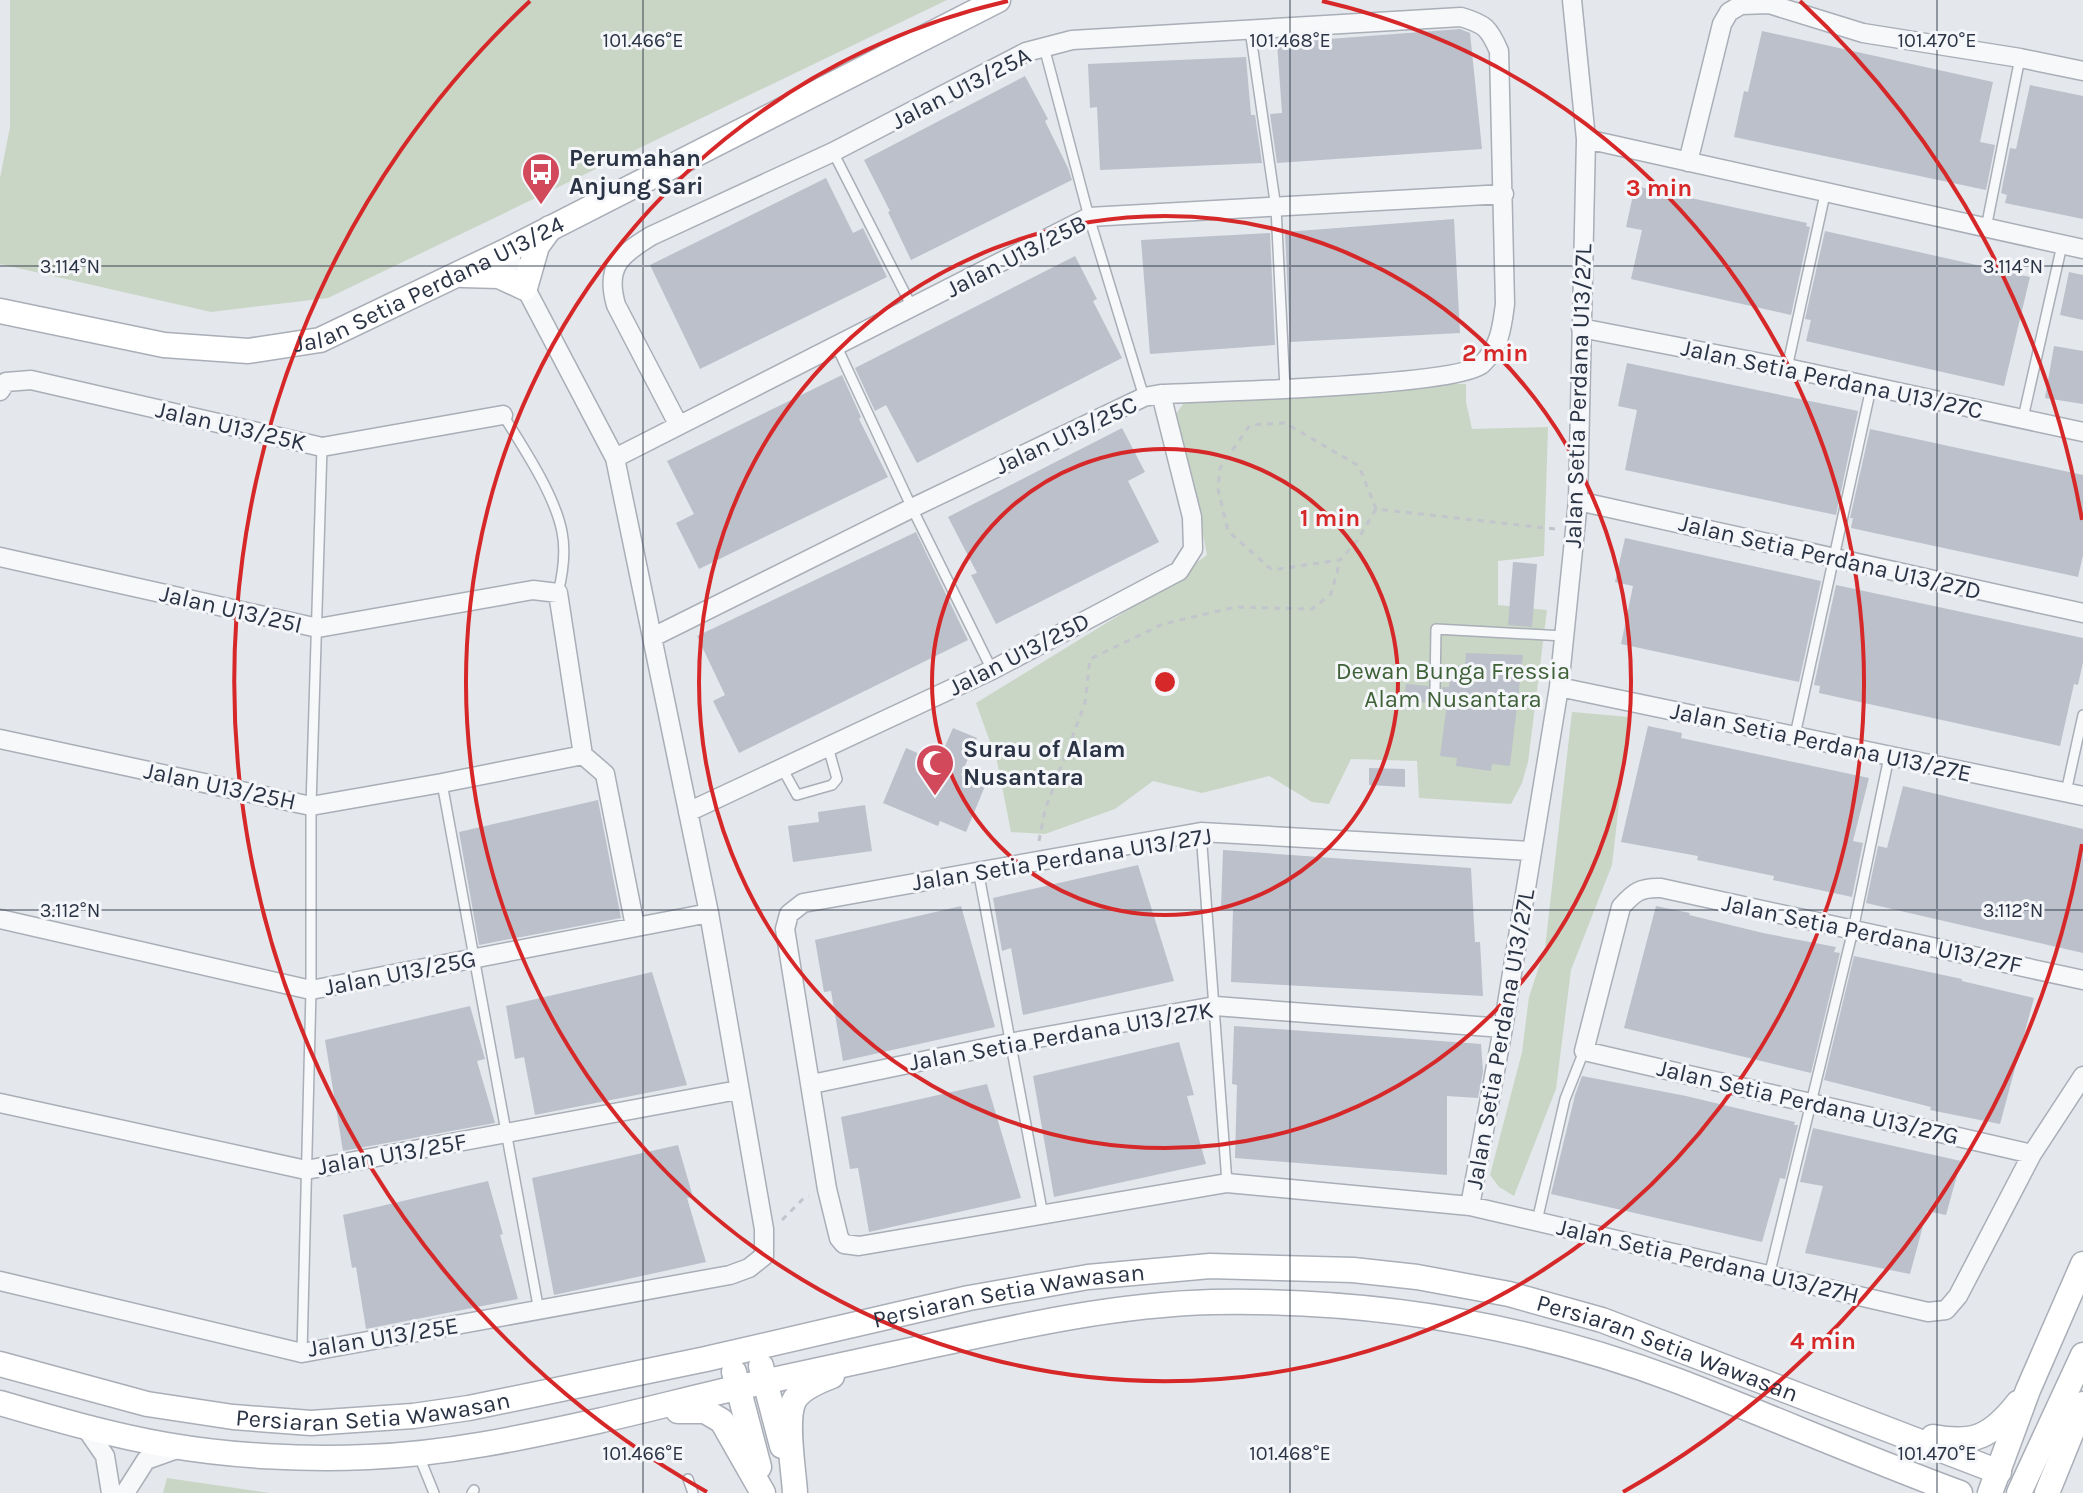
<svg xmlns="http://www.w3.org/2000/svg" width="2083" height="1493" font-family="Karla,sans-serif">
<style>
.green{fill:#c9d6c5}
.building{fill:#bbc0ca}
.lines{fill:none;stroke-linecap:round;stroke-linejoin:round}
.lane-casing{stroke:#a9aeb7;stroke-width:12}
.street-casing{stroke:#a9aeb7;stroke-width:21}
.secondary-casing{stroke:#a9aeb7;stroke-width:27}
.path{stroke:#c2c5cb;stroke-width:3;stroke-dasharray:6 6;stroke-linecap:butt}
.lane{stroke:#f7f8fa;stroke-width:9}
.street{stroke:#f7f8fa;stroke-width:18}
.secondary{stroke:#fff;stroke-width:24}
.ticks{fill:none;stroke:#2b3445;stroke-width:2;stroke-opacity:0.45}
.ring{fill:none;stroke:#d62828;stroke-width:4}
.labels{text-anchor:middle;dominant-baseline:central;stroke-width:6;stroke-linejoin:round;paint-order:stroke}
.street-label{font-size:24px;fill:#2b3445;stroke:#f4f6f9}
.poi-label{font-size:24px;font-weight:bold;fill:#2b3445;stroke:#f4f6f9;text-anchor:start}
.park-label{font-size:24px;fill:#3f6138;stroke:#f4f6f9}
.ticks-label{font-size:20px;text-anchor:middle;fill:#2b3445;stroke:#f4f6f9;stroke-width:6;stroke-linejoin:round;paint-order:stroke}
.centre{fill:#d62828;stroke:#f4f6f9;stroke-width:4}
.ring-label{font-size:24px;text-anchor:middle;font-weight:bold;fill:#d62828;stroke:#f4f6f9;stroke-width:6;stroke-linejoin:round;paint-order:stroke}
</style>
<rect width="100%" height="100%" fill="#e4e7ec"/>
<path class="green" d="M10,0H947L328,298L211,312L0,264V178L10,127Z
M1440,384H1466V402L1472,429L1548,427L1544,556L1498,561V605L1547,610L1528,762L1522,783L1511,804L1419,798L1417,761L1351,759L1329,804L1312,802L1269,776L1202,793L1153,781L1115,809L1045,834L1011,832L997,761L976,703L1152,595L1207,555L1195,494L1168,425L1186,400Z
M1572,712L1629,717L1612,865L1571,970L1556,1089L1514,1196L1499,1187L1490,1175L1522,1052L1529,997L1545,948Z
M167,1478L270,1493H163Z"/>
<path class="building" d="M1460,29L1470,33L1482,149L1277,163L1270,114L1282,113L1277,43Z
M1762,31L1993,82L1980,142L1995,145L1986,190L1734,137L1744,91L1748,92Z
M1246,57L1251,115H1255L1262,163L1100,170L1097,107L1090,108L1088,64Z
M1025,76L1048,119L1045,121L1068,168L1072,180L911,260L888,212L890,211L864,160Z
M2030,85L2083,96V219L2005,203L2007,195L2001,193L2010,148L2016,149Z
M826,178L853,233L863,228L887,277L700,369L650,265Z
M1635,186L1807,223L1806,226L1810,227L1791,315L1631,279L1642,230L1626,227Z
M1454,219L1460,333L1290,342L1285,232Z
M1825,231L2030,277L2004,386L1806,341L1811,320L1805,319Z
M1270,233L1275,345L1150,354L1141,240Z
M1075,256L1097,299L1093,301L1122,358L917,463L886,405L875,411L855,368Z
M2069,272L2083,275V320L2060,315Z
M2054,346L2083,351V404L2045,398Z
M1627,363L1858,411L1836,515L1625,470L1637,410L1618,406Z
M842,375L861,417L859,419L888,477L699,569L676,523L694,514L667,461Z
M1122,428L1145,472L1128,481L1159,542L996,624L971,575L977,573L948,517Z
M1870,429L2083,475V555L2078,577L1851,528L1853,518H1850Z
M916,532L968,640L739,753L713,701L725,695L697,636Z
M1625,538L1821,581L1799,682L1621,644L1633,586L1615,582Z
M1513,562L1537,564L1532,627L1508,625Z
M1836,585L2083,638V662L2078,685L2074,684L2060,746L1819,693L1820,686L1814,685Z
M1466,653L1523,655L1510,766L1492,764L1491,771L1456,766L1457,758L1440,756L1447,704L1404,701L1406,684L1428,686L1431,695H1439L1443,687H1449L1451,665L1465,667Z
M1648,726L1682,733L1681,738L1869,778L1853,841L1863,843L1852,897L1773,880L1774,876L1697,860L1698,856L1621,842Z
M953,728L977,738L961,775L985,786L966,832L940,821L938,826L883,803L906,748L938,762Z
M1369,768L1405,769V787L1369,785Z
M1903,786L2083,829V953L1866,903L1878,846L1887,848Z
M598,800L621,918L479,945L459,832Z
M865,805L872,851L793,862L788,826L819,822L818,812Z
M1223,850L1471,868L1475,942H1480L1483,996L1231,982L1233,909H1221Z
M1138,865L1174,981L1023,1015L1011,948L1002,951L993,898Z
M961,906L995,1027L843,1061L831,991L824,992L815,940Z
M1656,906L1690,913L1689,915L1763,933L1836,947L1834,952L1840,953L1811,1073L1624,1028Z
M1854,956L1962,979V981L2034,998L2000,1124L1930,1110L1931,1107L1824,1080Z
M652,972L687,1085L535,1115L524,1057L515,1059L506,1006Z
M470,1006L485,1059L477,1061L495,1123L343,1151L325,1040Z
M1234,1026L1481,1044L1483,1072L1478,1098L1447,1096V1175L1235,1158L1237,1085L1232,1084Z
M1179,1042L1194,1095L1187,1096L1206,1164L1054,1197L1033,1076Z
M1582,1076L1686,1096L1795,1122L1794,1125H1798L1785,1179L1780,1178L1762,1242L1551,1194L1575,1095Z
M987,1084L1021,1198L869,1232L858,1168L850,1169L841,1117Z
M1813,1128L1961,1161L1946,1215L1927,1211L1910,1274L1805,1253L1823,1186L1800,1182Z
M678,1145L693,1197L687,1198L706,1262L554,1295L532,1178Z
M488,1181L503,1234L500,1235L518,1299L366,1329L356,1267L352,1268L343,1215Z"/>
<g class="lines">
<defs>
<path id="lane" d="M1250,30L1276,208L1285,389
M1044,47L1089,217L1144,397
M833,152L913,309
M1986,228L2020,58
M837,347L912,508L992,670
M1787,368L1825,194
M503,415C523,447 555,495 562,532C566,552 563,573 558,593
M2023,418L2062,245
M1435,689L1436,629L1564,636
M1795,735L1871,388
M782,768L797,795L832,785L837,779L828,747
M442,783L539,1311
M2066,792L2083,715
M1201,832L1227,1183
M978,870L1043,1215
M1537,1221L1565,1099L1584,1051
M1769,1276L1853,930L1889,757
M302,1353L311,990V806L322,447
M419,1456L434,1493
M688,1479L693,1493
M472,1493L474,1490"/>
<path id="street" d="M1586,139L2083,249
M1688,162L1722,24L1729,12L1741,5L1769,4L1863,33L2020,58L2083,71
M1581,328L1787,368L2083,432
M0,391L6,382L31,380L322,447L503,415
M615,458L1089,217L1504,194
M1578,501L2083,613
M0,557L318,628L533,590L558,593L583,755L605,774L635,926
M653,637L912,508L1144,397L1161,394C1208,392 1458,386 1482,364C1500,347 1502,327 1505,304L1499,51C1489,28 1485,24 1461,17L1072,40L1026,52L833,152L651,236C620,255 605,267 616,305L678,424
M1559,687L2083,796
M0,739L311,806L442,783L583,755
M688,812L992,670L1179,571L1193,549L1192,517L1161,394
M1532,851L1201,832L803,903L789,914L785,929L827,1189L839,1238L844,1244L859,1246L1227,1183L1470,1206L1503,1028L1559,687L1578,501L1586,139L1572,0
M0,919L311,990L709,913
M812,1084L1009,1043L1215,1006L1503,1028
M0,1103L306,1170L738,1090
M2032,1154L1584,1051L1621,907C1634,892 1641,887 1661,888L2083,980
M1470,1206L1928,1312L1946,1310L1958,1296L2032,1154L2083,1076
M0,1281L302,1353L730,1275L749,1268L764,1256V1229L709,913L615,458L506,251
M85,1427L105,1456L111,1493
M125,1493L146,1460L180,1448"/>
<g id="secondary">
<path d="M463,275L499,276L525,288L537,246L550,228"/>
<path id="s1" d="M0,311L164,345L248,351L320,340L506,251L998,0"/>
<path id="s2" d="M0,1364L147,1404L233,1417L311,1423L413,1416L469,1408L706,1359L969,1298L1088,1277L1210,1266L1353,1270L1417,1277L1509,1294L1602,1320L1999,1472"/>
<path d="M761,1366L782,1446"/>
<path d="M734,1372L759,1467"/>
<path d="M0,1403C55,1419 110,1435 167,1445C230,1456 304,1460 368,1457C446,1454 521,1438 598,1421C647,1410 696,1397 745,1386C794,1375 844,1365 893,1354C999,1331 1104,1305 1212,1302C1371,1299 1529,1325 1678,1381C1772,1417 1865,1458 1960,1493"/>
<path d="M678,1411H705L722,1421L763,1493"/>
<path d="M1933,1437C1974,1445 1992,1436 2018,1403"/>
<path d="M795,1493C794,1471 784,1417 795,1399C802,1388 819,1381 832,1376"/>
<path d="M1990,1493L2028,1390L2083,1264"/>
<path d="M2019,1493L2083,1355"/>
<path d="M2047,1493L2083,1404"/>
</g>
</defs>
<use href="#lane" class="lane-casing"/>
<use href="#street" class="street-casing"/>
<use href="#secondary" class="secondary-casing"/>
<path class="path" d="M1376,509L1357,541L1340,560L1272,570L1228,531L1218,489L1220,468L1250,425L1285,423L1359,466L1376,509L1555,529
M1039,841L1045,810L1085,703L1090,659L1163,624L1236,607L1312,609L1331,594L1340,561
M782,1220L803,1199L809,1196"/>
<use href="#lane" class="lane"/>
<use href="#street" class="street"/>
<use href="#secondary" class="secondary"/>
</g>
<path class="ticks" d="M643,0V1493M1290,0V1493M1937,0V1493M0,266H2083M0,910H2083"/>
<g class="ring">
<circle cx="1165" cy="682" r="233"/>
<circle cx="1165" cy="682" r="466"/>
<path d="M1322 1A699 699 0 1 1 1008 1"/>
<path d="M2082 844A931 931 0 0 1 1623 1492M707 1492A931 931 0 0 1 530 1M1800 1A931 931 0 0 1 2082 520"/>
</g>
<defs>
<symbol id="bus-pin" viewBox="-11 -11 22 30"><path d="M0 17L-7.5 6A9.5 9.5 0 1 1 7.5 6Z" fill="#d1495b" stroke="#f4f6f9"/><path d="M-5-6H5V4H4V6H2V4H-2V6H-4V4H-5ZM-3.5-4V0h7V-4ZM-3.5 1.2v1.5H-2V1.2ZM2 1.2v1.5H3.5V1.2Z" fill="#fff"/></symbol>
<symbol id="mosque-pin" viewBox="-11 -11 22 30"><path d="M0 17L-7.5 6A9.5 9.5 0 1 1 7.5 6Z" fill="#d1495b" stroke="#f4f6f9"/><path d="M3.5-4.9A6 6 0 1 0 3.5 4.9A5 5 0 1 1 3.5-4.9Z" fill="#fff"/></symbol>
</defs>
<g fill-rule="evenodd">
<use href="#bus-pin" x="519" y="150" width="44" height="60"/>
<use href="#mosque-pin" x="913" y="741" width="44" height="60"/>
</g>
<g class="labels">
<g class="street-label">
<text transform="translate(961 88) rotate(-27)">Jalan U13/25A</text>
<text transform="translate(1016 256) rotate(-27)">Jalan U13/25B</text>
<text stroke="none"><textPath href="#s1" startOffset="446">Jalan Setia Perdana U13/24</textPath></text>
<text transform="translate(1832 379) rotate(12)">Jalan Setia Perdana U13/27C</text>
<text transform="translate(1578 396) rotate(-88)">Jalan Setia Perdana U13/27L</text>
<text transform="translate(231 426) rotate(13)">Jalan U13/25K</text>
<text transform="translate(1066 435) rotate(-25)">Jalan U13/25C</text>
<text transform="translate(1830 557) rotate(13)">Jalan Setia Perdana U13/27D</text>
<text transform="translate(231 609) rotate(13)">Jalan U13/25I</text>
<text transform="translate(1019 654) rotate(-27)">Jalan U13/25D</text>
<text transform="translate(1821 742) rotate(12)">Jalan Setia Perdana U13/27E</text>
<text transform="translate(220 786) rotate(12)">Jalan U13/25H</text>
<text transform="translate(1062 859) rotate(-9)">Jalan Setia Perdana U13/27J</text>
<text transform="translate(1872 934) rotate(12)">Jalan Setia Perdana U13/27F</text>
<text transform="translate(400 973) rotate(-11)">Jalan U13/25G</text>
<text transform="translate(1061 1036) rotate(-10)">Jalan Setia Perdana U13/27K</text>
<text transform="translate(1500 1039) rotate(-80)">Jalan Setia Perdana U13/27L</text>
<text transform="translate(1808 1102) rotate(13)">Jalan Setia Perdana U13/27G</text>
<text transform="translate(392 1154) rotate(-10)">Jalan U13/25F</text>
<text transform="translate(1708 1261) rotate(13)">Jalan Setia Perdana U13/27H</text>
<text stroke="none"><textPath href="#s2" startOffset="1028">Persiaran Setia Wawasan</textPath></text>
<text transform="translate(383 1337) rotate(-9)">Jalan U13/25E</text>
<text stroke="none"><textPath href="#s2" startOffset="1700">Persiaran Setia Wawasan</textPath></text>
<text stroke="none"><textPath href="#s2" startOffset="380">Persiaran Setia Wawasan</textPath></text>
</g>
<g class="poi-label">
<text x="569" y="158">Perumahan<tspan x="569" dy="28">Anjung Sari</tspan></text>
<text x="963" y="749">Surau of Alam<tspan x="963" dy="28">Nusantara</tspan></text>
</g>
<g class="park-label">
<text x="1453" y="671">Dewan Bunga Fressia<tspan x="1453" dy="28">Alam Nusantara</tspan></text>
</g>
</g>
<g class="ticks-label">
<text x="643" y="47">101.466°E</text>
<text x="1290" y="47">101.468°E</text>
<text x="1937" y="47">101.470°E</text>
<text x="70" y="273">3.114°N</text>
<text x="2013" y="273">3.114°N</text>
<text x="70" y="917">3.112°N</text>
<text x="2013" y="917">3.112°N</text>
<text x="643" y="1460">101.466°E</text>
<text x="1290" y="1460">101.468°E</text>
<text x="1937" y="1460">101.470°E</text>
</g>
<circle cx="1165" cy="682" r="12" class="centre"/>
<g class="ring-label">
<text x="1659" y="196">3 min</text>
<text x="1495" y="361">2 min</text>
<text x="1330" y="526">1 min</text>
<text x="1823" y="1349">4 min</text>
</g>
</svg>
